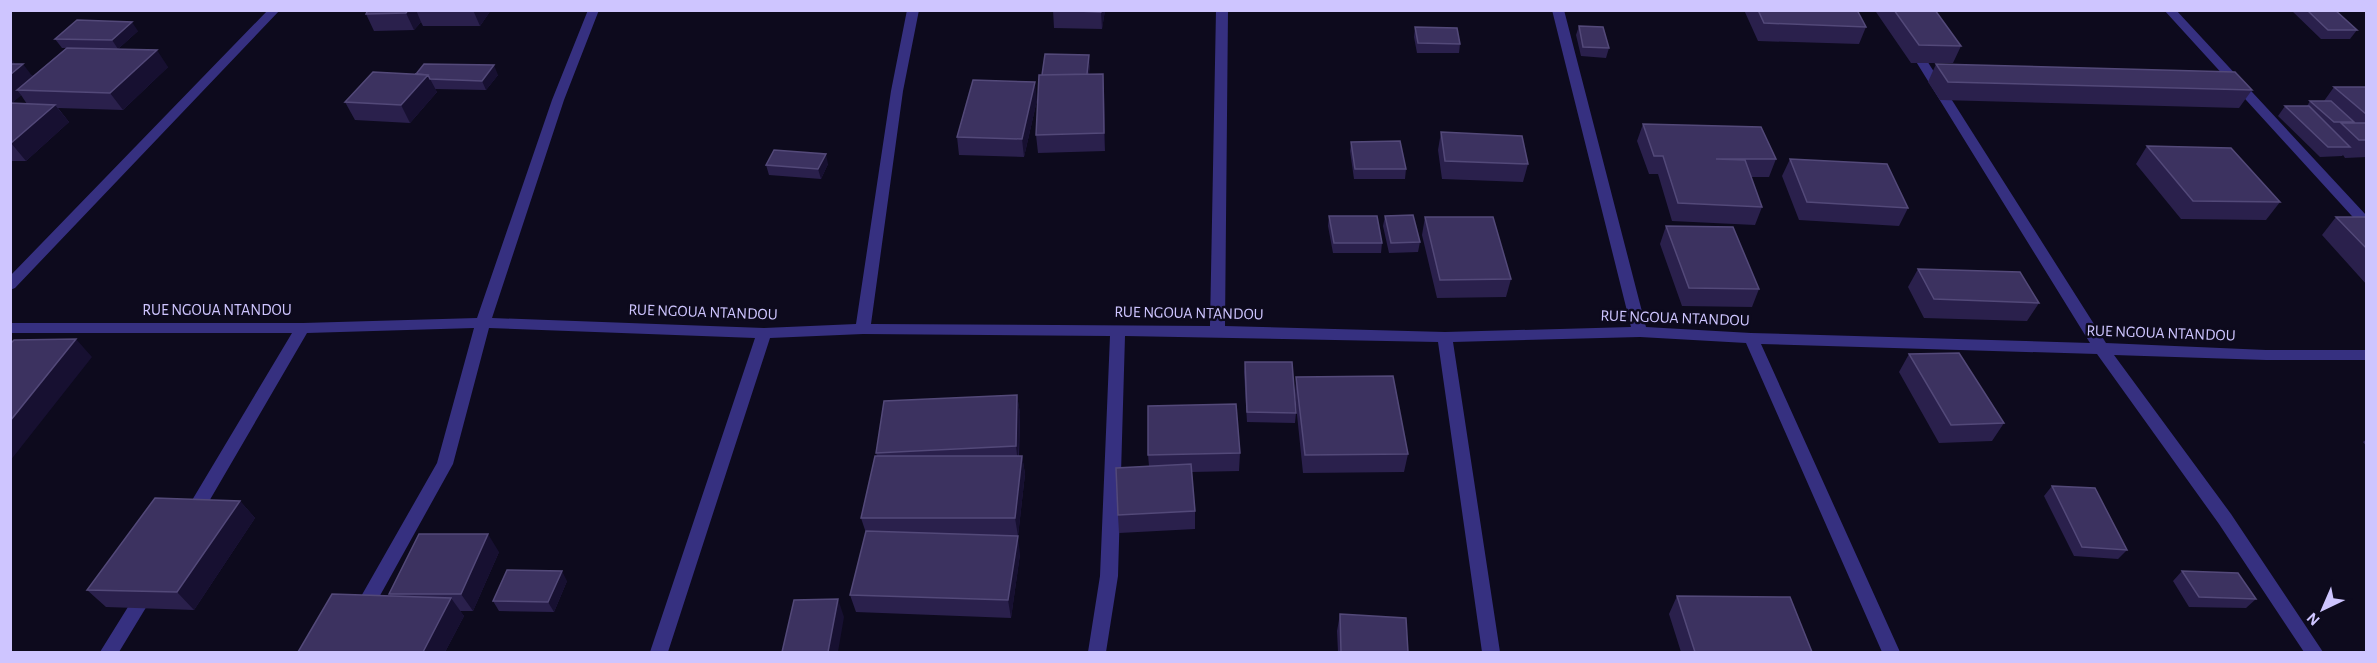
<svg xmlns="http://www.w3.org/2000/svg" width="2377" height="663" font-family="'Alegreya Sans',sans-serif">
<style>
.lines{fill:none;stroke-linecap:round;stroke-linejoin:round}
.minor{fill:#363080;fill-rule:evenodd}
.wall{fill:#2a204c;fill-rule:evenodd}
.shaded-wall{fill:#171031}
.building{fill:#3c3260;stroke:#534979;stroke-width:1.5}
.labels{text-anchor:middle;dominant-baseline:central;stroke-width:5;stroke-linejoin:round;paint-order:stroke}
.street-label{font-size:16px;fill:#cec5ff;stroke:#0d0a1d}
</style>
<rect width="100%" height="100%" fill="#0d0a1d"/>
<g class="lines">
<path class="minor" d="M268,10H280L15,288L10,290V276Z
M588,10H599L564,100L492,318L764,328L856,324L891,91L907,10H919L903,91L871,324L1210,326L1216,10H1228L1225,326L1445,332L1631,327L1552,10H1564L1646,327L1751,333L2090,343L1907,47L1913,43L1917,45L2106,343L2266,350H2366V360H2266L2114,355L2231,514L2323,652H2304L2219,524L2097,354L1761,344L1900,652H1882L1746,343L1640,337L1453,342L1500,652H1482L1438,342L1125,336L1118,576L1106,652H1088L1100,576L1110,336L863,334L770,338L668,652H650L755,338L489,328L453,464L367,619L361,621L355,619L352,613L355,607L437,463L474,328L307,333L197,522L191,524L185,522L182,517L185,512L292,333H10V323H303L477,318L552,100Z
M2164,10H2176L2366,215V227L2361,226Z
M147,583L153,586L156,591L119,652H100L141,586Z"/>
</g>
<path class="wall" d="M368,10H491L480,26H423L421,22L414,30L374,31L366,14Z
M1053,10H1105L1102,29L1054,28Z
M1744,10H1857L1866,27L1859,44L1758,41Z
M1876,10H1935L1961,46L1953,63H1911L1876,12Z
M2291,10H2335L2357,30L2350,39H2321Z
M1579,26L1609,48L1606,58L1581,56L1576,35Z
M1415,27L1460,44L1459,53H1417L1414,37Z
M138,31L118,49L168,67L123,110L58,108L69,122L26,161H10V58L15,64L33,76L66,48H62L55,39ZM21,95L27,104L12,103Z
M1090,64L1089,74L1104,91L1105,151L1038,153L1036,135Z
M1936,64L2252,90L2239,108L1940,100L1928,82Z
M416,74L498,75L486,90L435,89L437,92L410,123L355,120L345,102Z
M2334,87H2367V157L2345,158L2343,155L2342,156L2320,157L2278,116L2285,106H2307L2310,101H2324Z
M1037,100L1024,157L959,155L957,137Z
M1643,124L1776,159L1769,177H1751L1762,207L1755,225L1672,221L1658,174H1649L1637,141Z
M1441,132L1528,164L1523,182L1442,179L1438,150Z
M1351,142L1406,169L1405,179H1354L1350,151Z
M2147,146L2280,202L2266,220L2181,219L2136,164Z
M1790,159L1908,208L1899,226L1799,220L1782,176Z
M828,164L821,179L769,175L766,165Z
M1329,216L1382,243L1381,253H1333L1328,226Z
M1385,216L1420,242L1418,252L1389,253L1383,226Z
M1425,217L1511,279L1506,297L1437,298L1422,235Z
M2336,217H2367V285L2322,235Z
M1666,226L1759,289L1752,307L1682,306L1660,244Z
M1918,269L2039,303L2027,321L1924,318L1908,287Z
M1909,354L2004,423L1992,441L1939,443L1899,372Z
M1245,362L1296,413L1295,423L1247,422L1244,372Z
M1296,377L1408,454L1404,472L1303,473L1295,395Z
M1017,395L1020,414L1019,456H1022L1025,474L1018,536H1010L1020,554L1011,618L856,612L850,595L866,533L861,518L877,456L876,453Z
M2367,439V447L2363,442Z
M1240,453L1239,471L1192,472L1195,511V529L1119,533L1118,515L1149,466L1148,455Z
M2052,486L2127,550L2118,559L2074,556L2044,496Z
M240,501L255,518L194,610L106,607L87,590Z
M499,552L473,611H460L464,616L445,652H298L390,596L389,594Z
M2182,571L2256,599L2246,608L2189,607L2173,581Z
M567,581L554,612L499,611L493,601Z
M1677,596L1812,652H1681L1669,614Z
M1340,614L1408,652H1338L1337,631Z"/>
<path class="shaded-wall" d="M408,10H416L421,22L414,30L406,13Z
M473,10H491L480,26Z
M1102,10H1105L1102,29L1101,12Z
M132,22L138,31L118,49L112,40Z
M157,50L168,67L123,110L110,93Z
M1089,55L1090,64L1086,91V82Z
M11,58L18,68L23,64L36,81L17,90L21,95L10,105Z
M494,65L498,75L486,90L482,81Z
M1103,74L1104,91L1105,151L1104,133Z
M428,75L437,92L410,123L401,105Z
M1035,82L1037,100L1024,157L1022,139Z
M55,105L69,122L26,161L11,143Z
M826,154L828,164L821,179L818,169Z
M76,339L92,357L10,461V421Z
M1017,395L1020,414L1018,464L1016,446Z
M1022,456L1025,474L1018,536L1015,518Z
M240,501L255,518L194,610L177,592Z
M488,534L499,552L473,611L461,594Z
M1018,536L1020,554L1011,618L1008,600Z
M562,571L567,581L554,612L548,602Z
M451,598L464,616L445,652H423Z
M838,599L844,617L838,652H828Z"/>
<path class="building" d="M368,10H408L406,13L366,14Z
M1053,10H1102L1101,12Z
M1758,10H1857L1866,27L1764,23Z
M1894,10H1935L1961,46L1919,45Z
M2307,10H2335L2357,30H2328Z
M77,20L132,22L112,40L55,39Z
M1579,26L1603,27L1609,48L1583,47Z
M1415,27L1457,28L1460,44L1418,43Z
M67,48L157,50L110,93L17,90Z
M1045,54L1089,55L1087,74L1042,75Z
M10,64H23L10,75Z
M424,64L494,65L482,81L430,79L428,75L416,74Z
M1936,64L2235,72L2252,90L1948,82Z
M373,72L428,75L401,105L345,102Z
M1103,74L1104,133L1036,135L1039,75Z
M973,80L1035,82L1022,139L957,137Z
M2334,87H2367V114H2366Z
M2310,101H2331L2354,122H2334Z
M10,103L55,105L11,143H10Z
M2285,106H2309L2350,147H2328Z
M2341,123H2367V140H2359Z
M1643,124L1761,127L1776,159H1716L1745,160L1762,207L1678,203L1663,156H1654Z
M1441,132L1522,136L1528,164L1445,161Z
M1400,141L1406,169H1355L1351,142Z
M2147,146L2231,148L2280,202L2193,201Z
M774,150L826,154L818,169L766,165Z
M1790,159L1887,164L1908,208L1807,202Z
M1413,215L1420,242L1391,243L1385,216Z
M1329,216H1377L1382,243H1334Z
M1425,217H1493L1511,279L1440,280Z
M2336,217H2367V249Z
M1666,226L1733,227L1759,289L1689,288Z
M1918,269L2020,272L2039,303L1934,299Z
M76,339L10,421V344L14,340Z
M1959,353L2004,423L1951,425L1909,354Z
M1245,362H1292L1296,413L1247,412Z
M1393,376L1408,454L1305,455L1296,377Z
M1017,395L1016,446L876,453L884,401Z
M1236,404L1240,453L1148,455V406Z
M875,456H1022L1015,518H861Z
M1191,464L1195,511L1118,515L1116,468Z
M2052,486L2095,488L2127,550L2082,547Z
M155,498L240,501L177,592L87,590Z
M866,531L1018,536L1008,600L850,595Z
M419,534H488L461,594H389Z
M507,570L562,571L548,602L493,601Z
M2182,571L2238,573L2256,599L2199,597Z
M332,594L451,598L423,652H298Z
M1677,596L1790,597L1812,652H1695Z
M838,599L828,652H782L794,600Z
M1340,614L1406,618L1408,652H1341Z"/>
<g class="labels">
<g class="street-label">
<text x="217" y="310">RUE NGOUA NTANDOU</text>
<text transform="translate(703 312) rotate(2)">RUE NGOUA NTANDOU</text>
<text transform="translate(1189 313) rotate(1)">RUE NGOUA NTANDOU</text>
<text transform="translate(1675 318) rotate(2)">RUE NGOUA NTANDOU</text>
<text transform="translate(2161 333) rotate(2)">RUE NGOUA NTANDOU</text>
</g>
</g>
<rect width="2377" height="663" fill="none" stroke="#cec5ff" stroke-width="24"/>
<g transform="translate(2323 609) rotate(224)" stroke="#0d0a1d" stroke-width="4.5" paint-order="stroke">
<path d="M0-4.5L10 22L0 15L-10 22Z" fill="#cec5ff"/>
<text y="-9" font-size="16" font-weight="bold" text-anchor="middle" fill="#cec5ff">N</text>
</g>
</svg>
